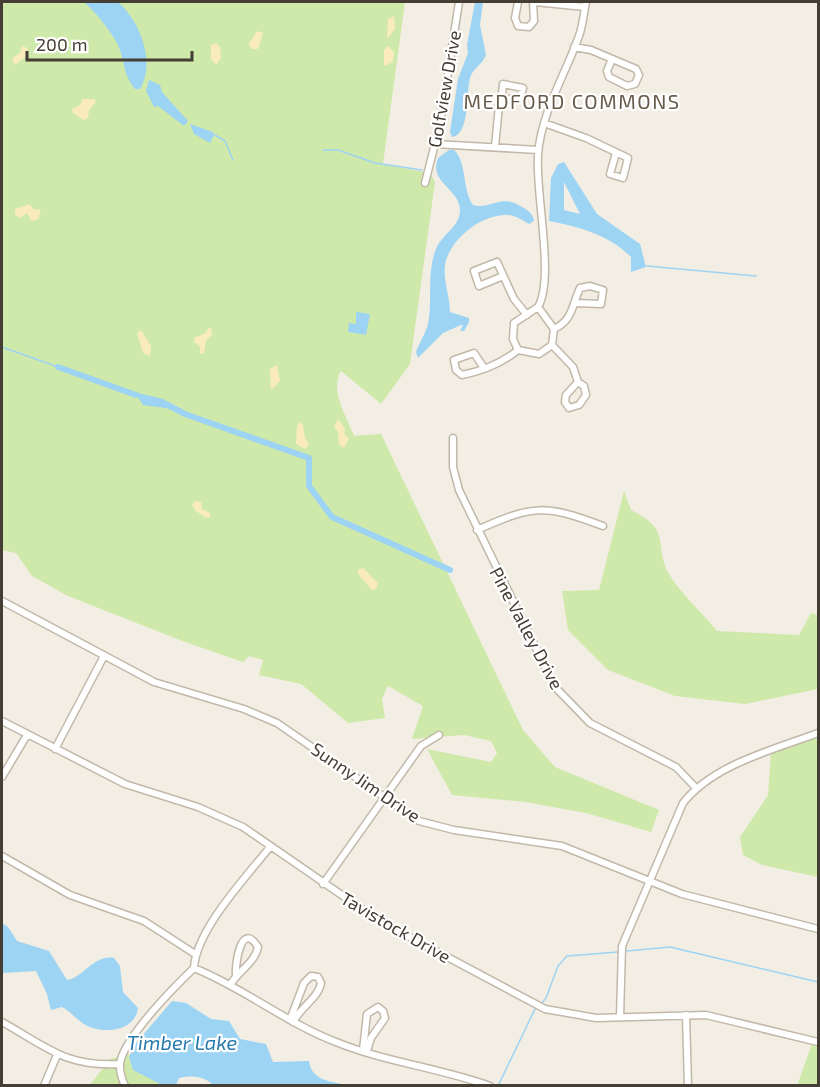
<svg xmlns="http://www.w3.org/2000/svg" width="820" height="1087" font-family="'Exo 2',sans-serif">
<style>
.green{fill:#cfe9aa}
.sand{fill:#faebbd}
.water{fill:#9dd3f3;fill-rule:evenodd}
.lines{fill:none;stroke-linecap:round;stroke-linejoin:round}
.stream{stroke:#9dd3f3;stroke-width:1.5}
.canal{stroke:#9dd3f3;stroke-width:6}
.minor-casing{stroke:#c2b8a9;stroke-width:9}
.minor{stroke:#fff;stroke-width:6}
.labels{text-anchor:middle;dominant-baseline:central;stroke-width:4.5;stroke-linejoin:round;paint-order:stroke}
.street-label{font-size:18px;fill:#453e34;stroke:#fff}
.neighbourhood-label{font-size:20px;letter-spacing:1.5px;fill:#685b4a;stroke:#fff}
.water-label{font-size:20px;font-style:italic;fill:#287aad;stroke:#fff}
</style>
<rect width="100%" height="100%" fill="#f3eee4"/>
<path class="green" d="M2,2H405L383,164L430,173L435,182L410,364L381,404L341,371C329,390 347,417 354,436L381,434L523,730L555,767L659,810L651,832L586,813L525,802L452,795L427,749L491,762L497,753L491,741L464,735L412,739L423,706L388,686L382,699L385,718L348,723L301,684L259,675L263,660L249,656L243,662L185,642L68,596L32,576L16,553L2,550Z
M624,491L631,510C673,531 653,543 669,574C678,590 705,616 717,631L799,635L811,613L818,615V689L745,704L675,696L608,670L568,630L562,591L599,590Z
M818,733V877L762,865L743,855L740,837L768,795L771,751Z
M813,1041L818,1043V1085L797,1086Z
M144,1051L172,1085L89,1086L110,1059Z"/>
<path class="sand" d="M394,16L395,29L387,39L388,19Z
M257,31L263,33L258,49H251L249,44Z
M216,43L220,47L221,58L216,65L211,59V45Z
M22,46L27,48L29,54L15,65L12,58L20,53Z
M388,46L394,52L393,62L384,66V50Z
M83,99H94L96,102L89,110L88,118L84,120L73,113L72,109L80,105Z
M30,204L33,209L41,210L38,219L32,221L27,213L20,218L15,215V209Z
M209,328H211L212,335L206,340L204,353L200,354V346L194,342V338L204,334Z
M141,330L151,346L150,356L143,353L137,333Z
M277,365L280,381L271,390L270,369Z
M338,419L345,429L344,434L349,438L344,448L339,444L338,432L334,427Z
M300,422L303,425L305,438L309,445L305,449L296,444L297,426Z
M195,501L201,502L202,509L210,513V517L206,518L195,510L192,505Z
M363,568L378,583L376,589L372,590L358,574V570Z"/>
<path class="water" d="M83,2H118C140,21 156,62 140,89H135C123,75 125,61 118,45C113,34 93,8 83,2Z
M475,2H483L480,25L486,55C482,65 473,68 470,78C466,92 470,135 452,137L450,132L458,79L468,53L467,45Z
M149,80L160,85L162,92L188,121L184,126L158,106L154,107L146,91Z
M190,124L213,132L214,135L210,143L194,134Z
M449,150H454C467,161 462,190 473,205C491,210 501,193 522,207C528,210 533,214 534,221L529,224C522,220 515,215 507,215C481,214 449,240 445,265C443,282 450,296 450,312L469,318V322L464,331H460L463,325H461L443,333L418,358L416,352C420,341 428,330 429,318C432,295 427,271 436,249C442,234 459,228 460,211C461,189 428,183 438,158Z
M564,162L597,214L640,244L646,267L631,272V257C608,234 579,227 549,221L551,178L558,164ZM564,182L580,214L564,210Z
M356,312L370,314L366,335L348,332L349,323L356,324Z
M130,391L163,399L173,406L172,409L143,405L137,396L129,394Z
M2,923L8,927L17,941L49,951L67,980C82,979 94,954 114,958L120,966L123,992L138,1008C135,1032 102,1035 84,1024C76,1019 70,1011 62,1007L51,1010L47,994L36,971L2,973Z
M172,1001L186,1003L211,1019L229,1021L240,1039L266,1044L273,1062L309,1061C311,1081 334,1083 351,1085H213C205,1076 190,1075 179,1078L176,1085H162L133,1070L129,1057L136,1043Z"/>
<g class="lines">
<path class="stream" d="M215,135L225,141L233,160
M323,150H338L375,163L422,170
M647,266L756,276
M2,347L58,367
M627,951L670,947L818,982
M542,1003L546,998L558,966L567,956L618,952
M498,1086L535,1009"/>
<path class="canal" d="M58,367L136,395
M166,404L185,414L309,458V486L332,517L450,570"/>
<defs>
<path id="minor" d="M518,2L515,18L518,26L529,27L534,21L533,2
M535,2L585,7
M574,47L591,50L636,69L639,75L635,84L627,86L609,77L607,71L612,59
M544,123L586,138L628,158L623,178L610,174L616,153
M435,144L538,150
M495,147L499,105L507,99H520L523,88L503,84L501,103
M425,183L440,124L459,2
M503,276L479,286L474,271L497,262L514,299L527,315
M538,307C555,278 535,192 538,155C541,112 566,74 580,33C583,23 584,12 586,2
M538,307L554,329
M554,329C573,320 572,305 580,288L590,286L603,290L601,304L576,303
M552,345L573,367L578,382
M518,350L513,339L514,323L538,307
M484,368L474,353L454,360L456,370L462,375C482,371 502,363 518,350L539,354L552,345L554,329
M578,382L584,386L586,395L579,405L569,408L565,402L566,395Z
M453,438V467L459,490L555,687L590,723L676,767L696,788
M477,530C533,505 545,504 603,526
M2,601L154,682L244,709L277,723L419,821L454,830L562,846L682,894L818,929
M2,721L125,784L198,807L243,827L378,920L545,1009L596,1018L706,1015L818,1042
M55,749L104,656
M2,777L27,735
M2,856L70,895L144,921L195,954
M323,884L421,746L439,735
M194,968C244,988 286,1023 336,1042C385,1062 440,1068 490,1086
M194,968C196,930 246,877 270,847
M230,985C238,971 255,963 258,947C241,920 235,964 236,975
M686,1015L688,1086
M620,1017L622,946L683,803C714,764 773,750 818,733
M290,1020L304,983L311,976L318,977L321,983C319,997 300,1008 293,1022
M2,1022C47,1047 65,1067 120,1064
M363,1050L367,1014L378,1007L383,1011L385,1018L371,1038L367,1051
M44,1086L57,1055
M125,1086C121,1077 118,1068 121,1059C129,1033 174,987 194,968"/>
</defs>
<use href="#minor" class="minor-casing"/>
<use href="#minor" class="minor"/>
</g>
<g class="labels">
<g class="street-label">
<text transform="translate(444 89) rotate(-80)">Golfview Drive</text>
<text transform="translate(527 628) rotate(62)">Pine Valley Drive</text>
<text transform="translate(366 782) rotate(34)">Sunny Jim Drive</text>
<text transform="translate(396 927) rotate(30)">Tavistock Drive</text>
</g>
<g class="neighbourhood-label">
<text x="572" y="101">MEDFORD COMMONS</text>
</g>
<g class="water-label">
<text x="182" y="1042">Timber Lake</text>
</g>
</g>
<rect width="820" height="1087" fill="none" stroke="#453e34" stroke-width="6"/>
<path d="M27 51v9h165v-9" fill="none" stroke="#453e34" stroke-width="3"/>
<text x="36" y="51" font-size="18" fill="#453e34" stroke="#ffffff" stroke-width="4.5" paint-order="stroke">200 m</text>
</svg>
